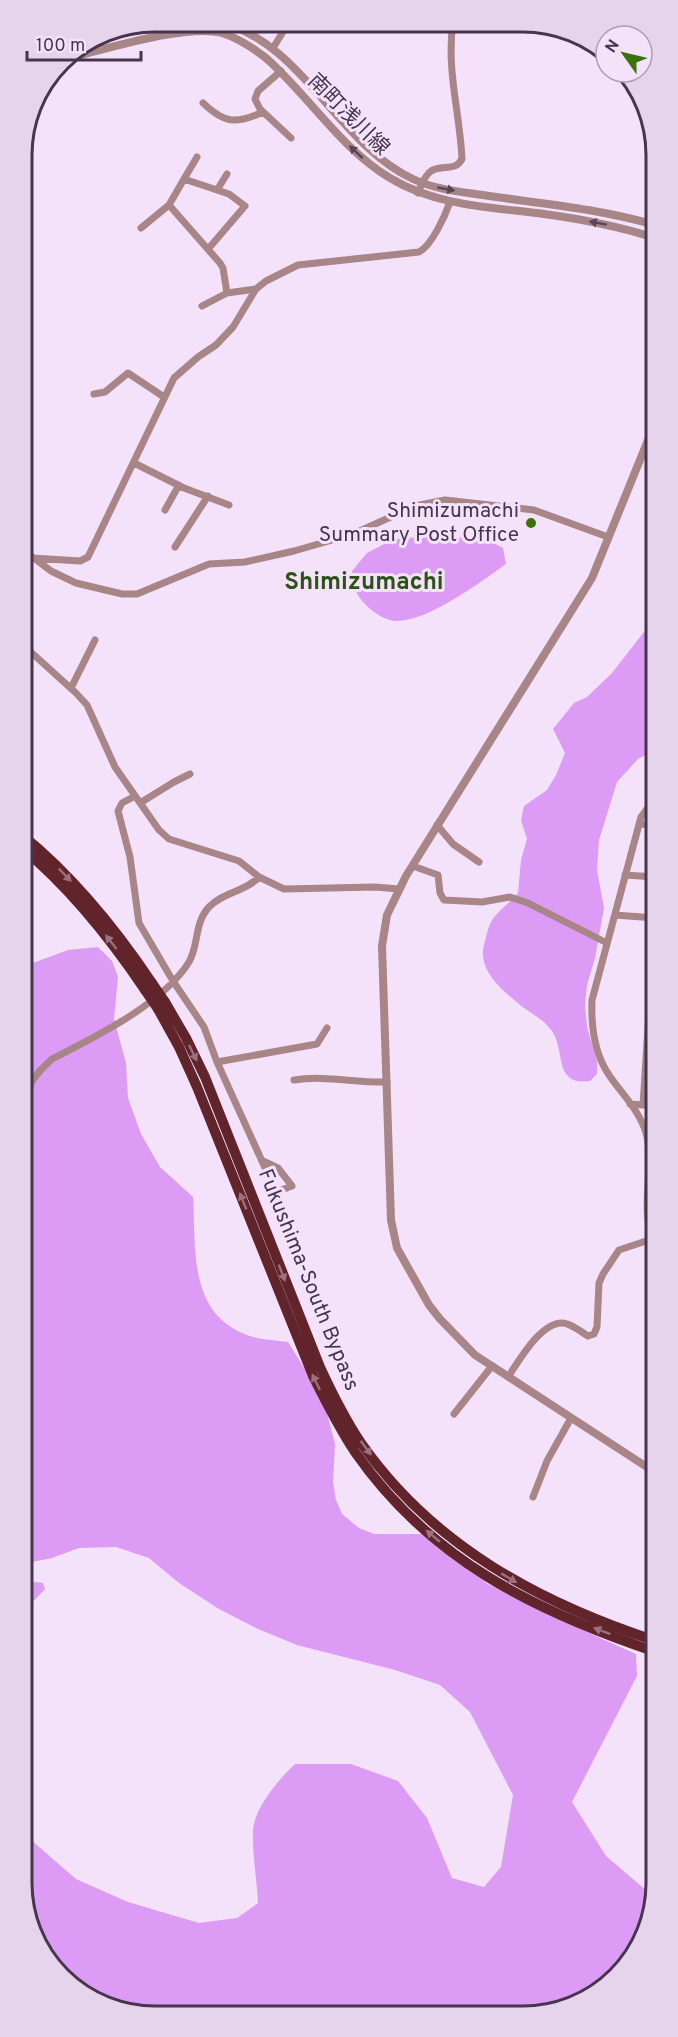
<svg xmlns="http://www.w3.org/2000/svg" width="678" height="2037" font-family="Overpass,'Noto Sans JP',sans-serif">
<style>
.forest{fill:#dc9bf5}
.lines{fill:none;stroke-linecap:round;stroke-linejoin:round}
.minor{stroke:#a88586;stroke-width:7}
.tertiary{stroke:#a88586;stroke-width:8}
.trunk{stroke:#61242b;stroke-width:10}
.trunk-bridge{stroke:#61242b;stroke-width:10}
.oneway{fill:#5a4558}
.oneway2{fill:#9c707e}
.poi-dot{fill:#37740c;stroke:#f4e2fb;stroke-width:2}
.labels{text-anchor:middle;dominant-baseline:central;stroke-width:6;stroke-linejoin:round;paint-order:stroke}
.street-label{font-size:21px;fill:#46354d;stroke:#f4e2fb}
.poi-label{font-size:21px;fill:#46354d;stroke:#f4e2fb;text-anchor:end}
.quarter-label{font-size:24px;font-weight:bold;fill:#2c5316;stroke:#f4e2fb}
.rim{fill:none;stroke:#46354d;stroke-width:3}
</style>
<rect width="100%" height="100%" fill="#f4e2fb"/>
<path class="forest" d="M438,536L486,539L503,548L506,564C481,582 428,621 397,621C381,621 360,603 355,589C354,583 353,577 352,571L367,553L394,539Z
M655,624V750L638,759L617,782L599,840L597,870L604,908L595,958L587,985L585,1005L587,1027L597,1061V1074L590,1081C553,1086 566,1052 552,1031C545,1021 534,1015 524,1008C508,995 484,977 483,955C482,948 485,943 486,937C488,929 490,922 495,916C502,908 511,901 518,893L521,860L527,839L521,820L524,806L547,790L556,775L565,753L553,729L574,703L587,697L612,673L647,628Z
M98,947L112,961L118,977L114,1019L126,1063L128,1098L141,1134L160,1167L193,1197C196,1249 188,1313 247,1335C259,1340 275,1340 288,1342L323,1398L335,1444L333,1482L336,1500L342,1514L359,1528L374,1534H428L445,1544L486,1583L547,1614L636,1654L637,1676L572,1802L606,1856L654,1897L624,1971L549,2013H128L60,1977L24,1908L23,1833L76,1879L128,1902L199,1923L237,1918L258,1903C257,1879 252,1855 253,1831C254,1808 279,1779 295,1764H351L398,1781L427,1818L452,1878L484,1887L501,1867L513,1795L470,1712L440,1685L395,1670L297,1645L258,1629L219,1609L179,1583L149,1558L116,1547L79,1548L52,1558L23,1564L22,967L68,950Z
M35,1582L43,1583L45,1589L26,1609L23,1620V1583Z"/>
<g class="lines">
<path class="minor" d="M273,48L289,22
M281,71L258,91L255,99L260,109L291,138
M203,103C225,124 236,124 263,112
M184,179L197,157
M217,190L227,174
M418,193C421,186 424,176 431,171C442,164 455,172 462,159C460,114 446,68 453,23
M141,228L169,205
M209,248L245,206L229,194L184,179L169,205L220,263L223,268L227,293L256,289
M202,306L227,293
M94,394L105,392L128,373L164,397
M134,463L184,488L229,505
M165,510L179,485
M175,547L208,496
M22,549L51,571L76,583L122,594H137L209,564L245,562L294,551L353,534L415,506L445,500L534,510L608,537
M33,558L80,561L88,557L174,378L198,357L216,345L233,327L256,289L266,281L298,265L419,252C432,245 445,216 450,202
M22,644L76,693L87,705L115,767L159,830L169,839L239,861L259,877L284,889L375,887L399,889
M71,688L95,640
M135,796L122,803L118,811L130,857L139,923L173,981L204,1027L217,1062L276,1192L292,1186L278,1168L263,1161
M655,798L641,817L592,1000C591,1026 594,1053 609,1075C621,1093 640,1111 646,1133C656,1169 637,1212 656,1245
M140,803L174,782L190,774
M639,824L655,825
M437,825L453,844L479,862
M413,866L438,875L440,893L444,900L482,902L510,897L528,903L607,943
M625,875L655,877
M615,915L655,918
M217,1062L317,1044L327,1028
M294,1080C325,1075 355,1083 387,1082
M630,1104L656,1106
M643,1105L655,919
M23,1113C30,1104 26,1096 30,1086C34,1075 44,1067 52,1059C95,1037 163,1004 189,962C199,945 194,923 209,907C223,892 245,892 259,877
M508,1377C519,1361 540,1323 562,1323C570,1323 580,1331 588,1336L594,1334L597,1327L599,1283L603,1274L619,1250L652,1239
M454,1414L492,1366
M533,1497L547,1461L571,1418"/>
<path class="tertiary" d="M217,21C304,42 336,143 413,179C436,190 464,192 489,196C545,204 600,209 655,225
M92,39L162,21
M63,59C102,51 185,23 222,33C238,38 253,48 266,58C309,96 340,148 390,178C436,206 491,207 544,214C581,219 618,226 655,238
M655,423L592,578L406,876L387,915L382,946L391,1220L397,1248L429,1305L440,1319L475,1355L656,1473"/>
<path class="trunk" d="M22,835C74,877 115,928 152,983
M22,848C70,888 110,938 145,990
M165,1002L186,1038L205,1077L320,1367C332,1393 345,1419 361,1443C433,1546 540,1603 656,1641
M158,1009L179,1047L197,1087L313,1376C326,1402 339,1428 355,1452C430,1560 535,1611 656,1652"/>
<path class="trunk-bridge" d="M152,983L165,1002
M145,990L158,1009"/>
</g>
<defs><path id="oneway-solid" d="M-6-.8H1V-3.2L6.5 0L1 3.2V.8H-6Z" transform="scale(1.5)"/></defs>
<g class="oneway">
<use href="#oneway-solid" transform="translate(356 152) rotate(-137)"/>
<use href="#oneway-solid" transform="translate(446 189) rotate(10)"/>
<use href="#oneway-solid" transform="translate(598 223) rotate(-170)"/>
</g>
<g class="oneway2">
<use href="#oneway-solid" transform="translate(65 875) rotate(46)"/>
<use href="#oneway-solid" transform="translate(111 942) rotate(-128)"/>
<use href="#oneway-solid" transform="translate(193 1053) rotate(64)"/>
<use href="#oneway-solid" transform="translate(243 1201) rotate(-112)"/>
<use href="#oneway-solid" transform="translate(282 1273) rotate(69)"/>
<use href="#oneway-solid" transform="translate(316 1382) rotate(-116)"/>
<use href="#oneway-solid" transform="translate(366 1448) rotate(53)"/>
<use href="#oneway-solid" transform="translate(433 1536) rotate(-140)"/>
<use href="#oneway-solid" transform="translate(509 1578) rotate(31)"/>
<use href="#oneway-solid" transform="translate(602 1631) rotate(-159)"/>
</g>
<circle class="poi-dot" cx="531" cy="523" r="6"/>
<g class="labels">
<g class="street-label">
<text transform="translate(348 115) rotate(45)">南町浅川線</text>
<text transform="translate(308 1280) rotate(68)">Fukushima-South Bypass</text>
</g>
<g class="poi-label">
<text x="519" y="511">Shimizumachi<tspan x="519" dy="24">Summary Post Office</tspan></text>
</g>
<g class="quarter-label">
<text x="364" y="583">Shimizumachi</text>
</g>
</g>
<path d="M0 0H678V2037H0ZM155 32H523A123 123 0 0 1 646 155V1883A123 123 0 0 1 523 2006H155A123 123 0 0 1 32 1883V155A123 123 0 0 1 155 32Z" fill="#e6d4ed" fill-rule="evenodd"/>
<path class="rim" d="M155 32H523A123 123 0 0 1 646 155V1883A123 123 0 0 1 523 2006H155A123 123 0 0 1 32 1883V155A123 123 0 0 1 155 32Z"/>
<g transform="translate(624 54) rotate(304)"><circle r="28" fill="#f4e2fb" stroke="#ae9db5" stroke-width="1.5"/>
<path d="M0-4.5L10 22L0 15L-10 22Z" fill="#37740c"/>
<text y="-9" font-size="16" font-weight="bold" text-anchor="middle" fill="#46354d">N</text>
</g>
<path d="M27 51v9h114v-9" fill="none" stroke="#46354d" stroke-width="3"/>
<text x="36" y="51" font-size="18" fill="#46354d" stroke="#f4e2fb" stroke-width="4.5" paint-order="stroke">100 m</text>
</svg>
